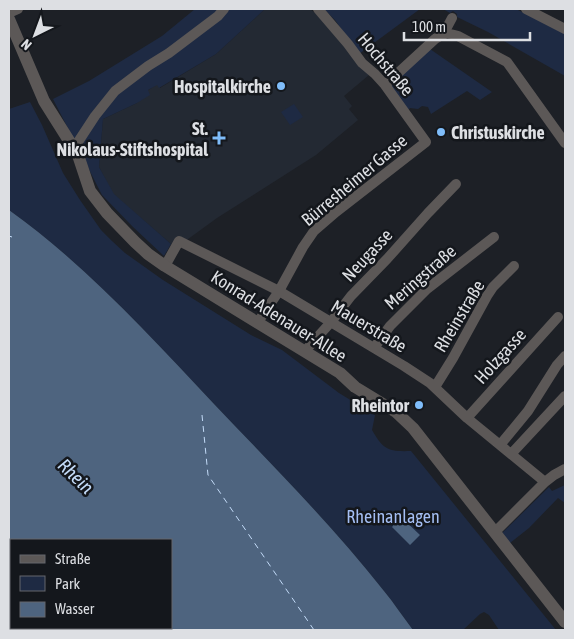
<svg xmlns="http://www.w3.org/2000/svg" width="574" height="639" font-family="'Asap Condensed',sans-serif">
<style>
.built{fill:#232933}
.green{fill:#1e2a43}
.water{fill:#4e647f;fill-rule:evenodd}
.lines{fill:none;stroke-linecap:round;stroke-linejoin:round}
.ferry{stroke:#c3dbf8;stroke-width:1;stroke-dasharray:6 5;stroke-linecap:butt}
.minor{stroke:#5c5857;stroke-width:10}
.tertiary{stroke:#5c5857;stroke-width:12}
.poi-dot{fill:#7fbdfa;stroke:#14171c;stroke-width:2}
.labels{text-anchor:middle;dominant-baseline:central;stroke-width:5;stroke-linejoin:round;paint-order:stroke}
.street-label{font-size:18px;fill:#dddfe3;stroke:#14171c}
.poi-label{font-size:18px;font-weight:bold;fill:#dddfe3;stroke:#14171c;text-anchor:end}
.park-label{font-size:18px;fill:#a4bef3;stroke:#14171c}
.water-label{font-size:19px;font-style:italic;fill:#c3dbf8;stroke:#14171c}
</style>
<rect width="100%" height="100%" fill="#1d2026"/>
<path class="built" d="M265,9H310L325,21L369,75L344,96L352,106L349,109L358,120L316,155L217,218L184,242L177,240L171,244L113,194L99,167L103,119L137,103L147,91L157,84L160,88L216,54Z"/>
<path class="green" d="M195,9H265L216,54L159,88L157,85L148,90L150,95L137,103L103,119L99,167L114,194L171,244L164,256L133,227L102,195L53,99L89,81L162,36Z
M324,9H420L359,54L335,20Z
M443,9H516L565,34V76L488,32L457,17V14L453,11L450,13Z
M430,49L492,92L480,100L467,91L431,114L428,107L422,106L418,109L410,108L407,111L390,86Z
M30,102L42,125L63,173L80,200L101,230L112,241L125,253L163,280L251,335L282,350L339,393L375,415L372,430C383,449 388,452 411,451L556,630H499L489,615L484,612L480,614L463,630H413C403,617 394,603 384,591C332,525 273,466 215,405C150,336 86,265 9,210V109Z
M294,104L303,117L290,125L281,112Z
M565,485V503L558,498L529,528L510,543L502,533L549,487L552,491Z"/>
<path class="water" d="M9,210C86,265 150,336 215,405C273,466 332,525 384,591C394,603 403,617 413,630H9ZM11,540H171V628H11Z
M401,517L420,535L410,545L392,527Z"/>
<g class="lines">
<path class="ferry" d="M9,236L12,237
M202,415L208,475L314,630"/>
<path class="minor" d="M526,9L565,29
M9,13L18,9
M444,33L452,18
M385,85L435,39C445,33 446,32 458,36L507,62L565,143
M73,146L78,142L95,116L115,91L148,66L169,53L218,16L224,9
M165,266L179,241L279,291L404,366L430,383L467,418L545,482
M258,322L279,291L303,247L314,231L336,212L426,142L385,85L375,74L362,63L348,44L318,9
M374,348L390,326L427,289L494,237
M305,351L331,322L351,296L387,259L428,213L456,184
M435,387L453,358L487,296L493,287L514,266
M467,418L558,317
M500,445L528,411L557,365L565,356
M511,454L565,396
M495,532L545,482L554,475L565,469"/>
<path class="tertiary" d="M9,19L44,101L78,155L90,191L107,213L135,242L148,254L165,266L340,373L355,387L396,412L413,428L565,622"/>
</g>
<g class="poi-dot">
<circle cx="281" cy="86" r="5"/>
<circle cx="441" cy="132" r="5"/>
<path d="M216.5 130.5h5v5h5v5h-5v5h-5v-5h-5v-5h5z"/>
<circle cx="419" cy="405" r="5"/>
</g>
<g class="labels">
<g class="street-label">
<text transform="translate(386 64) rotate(50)">Hochstraße</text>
<text transform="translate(354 180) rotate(-40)">Bürresheimer Gasse</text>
<text transform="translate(367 255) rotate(-47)">Neugasse</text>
<text transform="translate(420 277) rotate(-41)">Meringstraße</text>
<text transform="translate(279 316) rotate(32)">Konrad-Adenauer-Allee</text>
<text transform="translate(459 316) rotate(-59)">Rheinstraße</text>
<text transform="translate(369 326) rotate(31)">Mauerstraße</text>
<text transform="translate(500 356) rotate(-48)">Holzgasse</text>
</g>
<g class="poi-label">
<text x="271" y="86">Hospitalkirche</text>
<text x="208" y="128">St.<tspan x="208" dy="21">Nikolaus-Stiftshospital</tspan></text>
<text x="451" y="132" text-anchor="start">Christuskirche</text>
<text x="409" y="405">Rheintor</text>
</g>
<g class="park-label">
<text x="393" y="516">Rheinanlagen</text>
</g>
<g class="water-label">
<text transform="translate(76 476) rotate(44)">Rhein</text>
</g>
</g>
<rect width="574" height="639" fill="none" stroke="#dddfe3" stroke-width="20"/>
<rect x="10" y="539" width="162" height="90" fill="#14171c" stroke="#64676c"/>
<rect x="20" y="555" width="25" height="8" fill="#5c5857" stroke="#64676c"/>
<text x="55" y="564" font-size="15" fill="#dddfe3">Straße</text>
<rect x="20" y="576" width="25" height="15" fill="#1e2a43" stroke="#64676c"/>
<text x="55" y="589" font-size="15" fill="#dddfe3">Park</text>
<rect x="20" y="602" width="25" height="15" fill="#4e647f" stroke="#64676c"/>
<text x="55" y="614" font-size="15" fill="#dddfe3">Wasser</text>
<g transform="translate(35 35) rotate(222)" stroke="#14171c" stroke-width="4" paint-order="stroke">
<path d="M0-4L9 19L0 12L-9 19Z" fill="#dddfe3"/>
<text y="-8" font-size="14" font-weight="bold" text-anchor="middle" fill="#dddfe3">N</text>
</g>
<path d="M404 32v8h126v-8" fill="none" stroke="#dddfe3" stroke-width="2.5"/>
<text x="412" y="32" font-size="15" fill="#dddfe3" stroke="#14171c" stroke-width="4" paint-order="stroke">100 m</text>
</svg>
